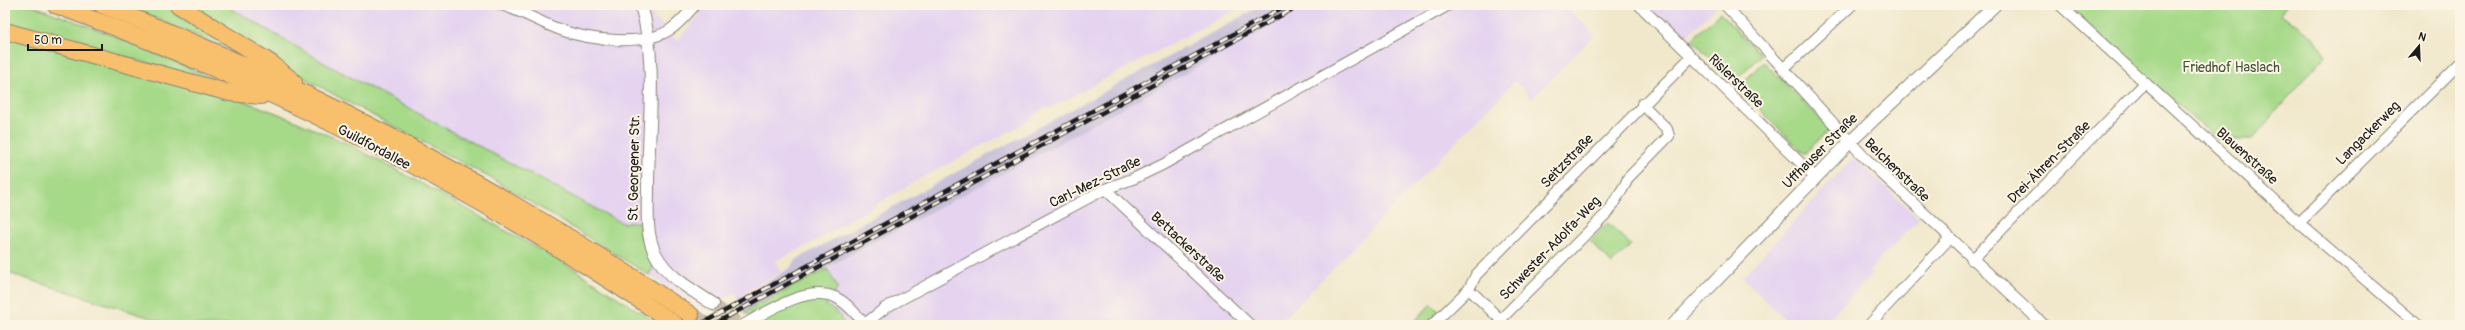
<svg xmlns="http://www.w3.org/2000/svg" width="2465" height="330" font-family="Pangolin,sans-serif">
<style>
.built{fill:#e5d3f0}
.industrial{fill:#c7c0d8}
.green{fill:#a6d988;stroke:#617a52}
.lines{fill:none;stroke-linecap:round;stroke-linejoin:round}
.tertiary-tunnel{stroke:#c6bfa9;stroke-width:12;stroke-dasharray:12 6;stroke-linecap:butt}
.trunk-tunnel{stroke:#c6bfa9;stroke-width:16;stroke-dasharray:16 8;stroke-linecap:butt}
.minor-casing{stroke:#868274;stroke-width:12}
.tertiary-casing{stroke:#868274;stroke-width:14}
.trunk-casing{stroke:#868274;stroke-width:18}
.minor{stroke:#fff;stroke-width:10}
.tertiary{stroke:#fff;stroke-width:12}
.trunk{stroke:#f8bf6c;stroke-width:16}
.rail-casing{stroke:#1c1c1c;stroke-width:4.5}
.rail{stroke:#fcf5e5;stroke-width:3;stroke-dasharray:9;stroke-linecap:butt}
.labels{text-anchor:middle;dominant-baseline:central;stroke-width:4;stroke-linejoin:round;paint-order:stroke}
.park-label{font-size:14px;fill:#45553c;stroke:#fcf5e5}
.street-label{font-size:14px;fill:#1c1c1c;stroke:#fcf5e5}
</style>
<rect width="100%" height="100%" fill="#fcf5e5"/>
<filter id="ink" filterUnits="userSpaceOnUse"><feTurbulence type="fractalNoise" baseFrequency=".025" numOctaves="2"/><feDisplacementMap in="SourceGraphic" scale="8" xChannelSelector="R" yChannelSelector="G"/><feConvolveMatrix kernelMatrix="1 2 1 2 8 2 1 2 1" color-interpolation-filters="sRGB"/></filter>
<filter id="wash" filterUnits="userSpaceOnUse"><feTurbulence type="fractalNoise" baseFrequency=".012" numOctaves="4" result="noise"/><feDisplacementMap in="SourceGraphic" scale="16" xChannelSelector="R" yChannelSelector="G"/><feGaussianBlur stdDeviation="0.9" result="paint"/><feColorMatrix in="noise" values="0 0 0 0 0 0 0 0 0 0 0 0 0 0 0 0 0 1.4 0 .05"/><feComposite in="paint" operator="in"/></filter>
<g filter="url(#wash)">
<rect width="100%" height="100%" fill="#f1e8cc"/>
<path class="built" d="M225,5H650L653,16L677,41L708,5H1245L1050,108L1045,107L1023,124L914,182L803,248L775,261L781,272L745,293L744,297L737,298L734,293L703,310L649,275L653,267L639,233L640,222L622,223L326,64Z
M1310,5H1565L1594,35L1532,99L1515,81L1278,325H844L843,319L826,305L838,288L827,269Z
M1639,5H1718L1678,45Z
M1854,157L1919,219L1869,271L1872,274L1823,325H1791L1742,277Z"/>
<path class="industrial" d="M1263,5H1310L1030,159L744,312L737,298L744,297L790,268L797,259Z"/>
<path class="green" d="M5,5H31L107,33L229,85L5,25Z
M125,5H225L326,64L622,223L640,222L639,233L653,267L649,275L498,182L342,99L269,58H249Z
M2067,5H2288L2281,14L2313,36L2325,55L2252,139H2217Z
M1720,13L1761,55L1733,82L1692,39Z
M5,35L244,101L279,114L346,143L417,181L574,269L660,325H173L5,272Z
M1764,62L1830,129L1804,154L1738,87Z
M1608,223L1631,245L1612,264L1590,241Z
M827,269L838,288L826,305L839,314L844,325H762L744,312Z
M1431,304L1439,311L1426,325H1420L1415,321Z"/>
</g>
<g filter="url(#ink)">
<g class="lines">
<path class="tertiary-tunnel" d="M713,304L742,325"/>
<path class="trunk-tunnel" d="M691,315L706,325"/>
<defs>
<path id="minor" d="M501,5C522,11 541,23 561,30C588,40 646,47 671,29C680,23 688,13 695,5
M1639,5L1815,177
M1725,5L1865,158L2044,325
M2060,5L2299,223L2418,325
M1783,69L1852,5
M1105,189L1250,325
M2299,223L2459,64L2460,65
M1972,260L2145,83
M1469,289L1476,275L1691,57
M1469,289L1506,325
M1500,320L1610,210C1616,196 1624,190 1628,178L1669,136L1667,129L1642,104
M743,325C767,312 806,285 835,297C848,303 856,315 865,324L885,308L995,248L1105,189L1135,178L1164,164L1449,5
M1432,325L1469,289
M1869,325L1949,239"/>
<path id="tertiary" d="M641,5C658,63 648,127 648,187C648,209 645,235 656,255C668,278 693,290 713,304
M864,325L865,324
M1673,325L1849,143L1995,5"/>
<path id="trunk" d="M55,5C273,84 484,194 675,324
M102,5C309,86 506,191 691,315
M178,5L271,63L294,82
M5,31L230,93L261,96"/>
</defs>
<use href="#minor" class="minor-casing"/>
<use href="#tertiary" class="tertiary-casing"/>
<use href="#trunk" class="trunk-casing"/>
<use href="#minor" class="minor"/>
<use href="#tertiary" class="tertiary"/>
<use href="#trunk" class="trunk"/>
<defs>
<path id="rail" d="M699,325L1287,5
M712,325L1300,5"/>
</defs>
<use href="#rail" class="rail-casing"/>
<use href="#rail" class="rail"/>
</g>
</g>
<g class="labels">
<g class="park-label">
<text x="2231" y="67">Friedhof Haslach</text>
</g>
<g class="street-label">
<text transform="translate(1736 81) rotate(44)">Rislerstraße</text>
<text transform="translate(2368 133) rotate(-45)">Langackerweg</text>
<text transform="translate(374 147) rotate(28)">Guildfordallee</text>
<text transform="translate(1820 151) rotate(-45)">Uffhauser Straße</text>
<text transform="translate(2247 156) rotate(42)">Blauenstraße</text>
<text transform="translate(1567 161) rotate(-46)">Seitzstraße</text>
<text transform="translate(2049 162) rotate(-45)">Drei-Ähren-Straße</text>
<text transform="translate(634 168) rotate(-89)">St. Georgener Str.</text>
<text transform="translate(1897 170) rotate(44)">Belchenstraße</text>
<text transform="translate(1095 182) rotate(-26)">Carl-Mez-Straße</text>
<text transform="translate(1188 247) rotate(43)">Bettackerstraße</text>
<text transform="translate(1550 248) rotate(-46)">Schwester-Adolfa-Weg</text>
</g>
</g>
<rect width="2465" height="330" fill="none" stroke="#fcf5e5" stroke-width="20"/>
<g transform="translate(2419 46) rotate(19)" stroke="#fcf5e5" stroke-width="3" paint-order="stroke">
<path d="M0-3L7 15L0 10L-7 15Z" fill="#1c1c1c"/>
<text y="-6" font-size="11" font-weight="bold" text-anchor="middle" fill="#1c1c1c">N</text>
</g>
<path d="M28 44v6h74v-6" fill="none" stroke="#1c1c1c" stroke-width="2"/>
<text x="34" y="44" font-size="12" fill="#1c1c1c" stroke="#fcf5e5" stroke-width="3" paint-order="stroke">50 m</text>
</svg>
